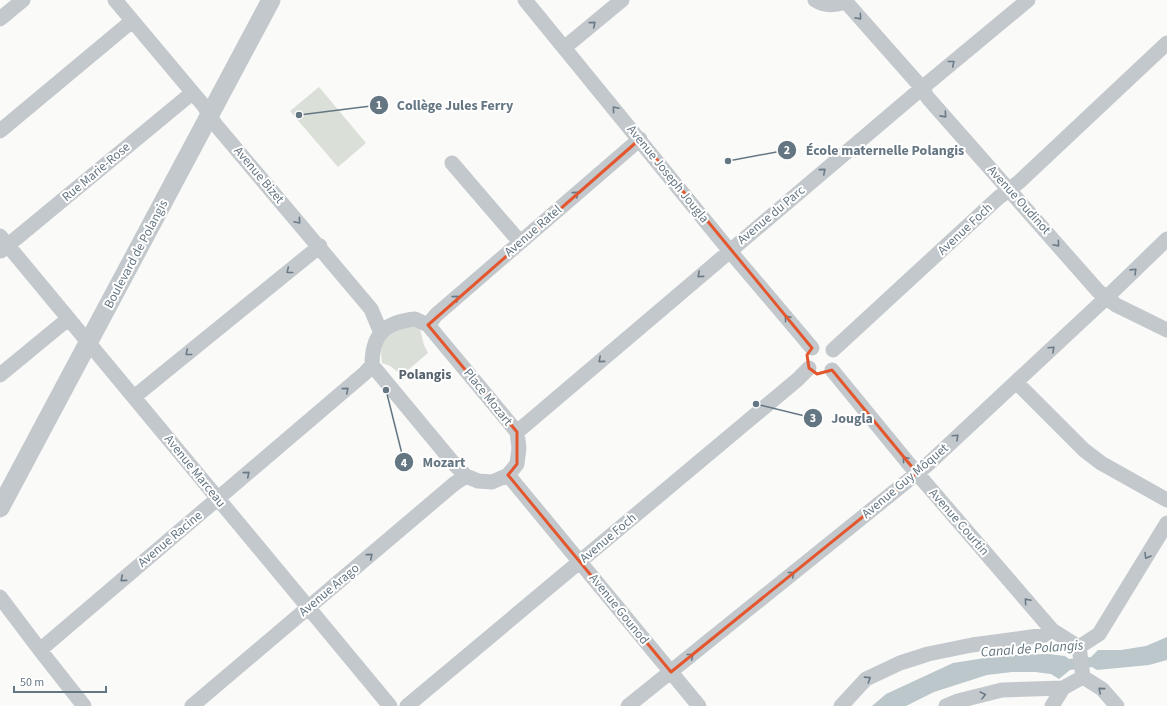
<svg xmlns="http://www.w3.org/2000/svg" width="1167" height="706" font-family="'Source Sans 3',sans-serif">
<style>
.green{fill:#dadfd7}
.water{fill:#bbc7cb}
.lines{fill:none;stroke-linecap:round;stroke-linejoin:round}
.minor{stroke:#c3c8cc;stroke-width:15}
.tertiary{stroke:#c3c8cc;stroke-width:19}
.oneway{stroke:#6a7a87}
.marked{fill:none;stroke:#e4572e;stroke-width:3;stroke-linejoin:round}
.labels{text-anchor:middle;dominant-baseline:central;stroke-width:4;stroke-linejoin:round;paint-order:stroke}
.street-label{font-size:13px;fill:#657683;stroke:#fff}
.neighbourhood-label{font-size:14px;font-weight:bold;fill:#57646e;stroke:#fff}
.water-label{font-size:14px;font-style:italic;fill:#60757c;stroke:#fff}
.leader{fill:none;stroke:#657683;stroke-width:1.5}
.callout-dot{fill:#657683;stroke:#fff;stroke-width:1.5}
.mark-label{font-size:12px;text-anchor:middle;font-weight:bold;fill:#fff}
.callout-label{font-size:14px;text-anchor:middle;font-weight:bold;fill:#657683;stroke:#fff;stroke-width:4;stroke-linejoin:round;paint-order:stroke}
</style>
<rect width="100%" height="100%" fill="#fafaf8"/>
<path class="green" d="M319,87L366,143L338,167L290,111Z
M414,326L420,329L424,345L428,353L402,375L390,366L382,363C380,348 381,343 391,330Z"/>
<path class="water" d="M1167,637V660L1149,665L1097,670L1092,667L1070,670L1059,679L1051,674L1035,672H1012L987,675L934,692L906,706H872L886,694L953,663L1004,655L1048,654L1065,656L1069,659L1091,657L1098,650H1121L1146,646Z"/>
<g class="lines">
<path class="minor" d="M115,0L204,106L215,124L371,309L381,333
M525,0L729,250L812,348
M815,0C826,7 835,5 846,2L922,88L928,98L1098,291L1116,305L1167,330
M0,19L23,0
M564,48L622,0
M0,131L132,21
M452,163L520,242
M0,236L390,706
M1,251L192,93
M415,319L428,325L517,432L519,448L517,464L508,475L492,482L478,481L466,476L455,465L372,365C372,334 385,322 415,319Z
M428,325L436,315L640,139
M833,350L998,198L1019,182L1167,43
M832,370L909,464L1052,630L1079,647
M0,375L68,319
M1016,382L1084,450L1101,463L1167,500
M134,397L320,246
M517,432L922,88L1028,0
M508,475L699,706
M0,597L40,650L84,706
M1079,647L1099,634L1167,523
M1079,647L1083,677
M40,650L365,373L372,365
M1083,677L1102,689L1117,706
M192,706L454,484L466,476
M407,706L797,380L809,368
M628,706L926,466L1106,298L1167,239
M841,706L866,679L900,663L928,654L972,645L1045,635L1052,630
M946,706L958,701L1002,690L1063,688
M1052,706L1063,688L1083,677"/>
<path class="tertiary" d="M0,508L271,0"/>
</g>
<defs><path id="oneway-chevron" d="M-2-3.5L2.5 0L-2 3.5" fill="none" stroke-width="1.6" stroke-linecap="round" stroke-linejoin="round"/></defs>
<g class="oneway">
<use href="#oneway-chevron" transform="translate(859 17) rotate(49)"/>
<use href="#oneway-chevron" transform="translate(593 24) rotate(-40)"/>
<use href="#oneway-chevron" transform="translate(952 63) rotate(-39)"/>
<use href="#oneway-chevron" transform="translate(615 109) rotate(-130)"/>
<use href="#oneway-chevron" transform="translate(944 115) rotate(48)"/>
<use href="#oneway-chevron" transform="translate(823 171) rotate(-40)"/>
<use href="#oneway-chevron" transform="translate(576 194) rotate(-41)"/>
<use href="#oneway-chevron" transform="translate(298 221) rotate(50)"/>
<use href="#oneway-chevron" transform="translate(1057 244) rotate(49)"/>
<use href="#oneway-chevron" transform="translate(289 271) rotate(141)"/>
<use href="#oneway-chevron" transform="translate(1134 271) rotate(-44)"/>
<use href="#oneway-chevron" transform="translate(700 275) rotate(139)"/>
<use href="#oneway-chevron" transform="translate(456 298) rotate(-41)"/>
<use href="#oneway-chevron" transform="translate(787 318) rotate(-130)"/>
<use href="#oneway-chevron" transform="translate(1052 349) rotate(-43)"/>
<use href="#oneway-chevron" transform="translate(188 353) rotate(141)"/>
<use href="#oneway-chevron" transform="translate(601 360) rotate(139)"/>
<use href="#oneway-chevron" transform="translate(346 390) rotate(-40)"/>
<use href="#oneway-chevron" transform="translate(956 437) rotate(-43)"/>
<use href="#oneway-chevron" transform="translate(905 459) rotate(-130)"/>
<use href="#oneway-chevron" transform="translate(247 474) rotate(-40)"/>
<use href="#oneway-chevron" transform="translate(370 556) rotate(-40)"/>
<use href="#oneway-chevron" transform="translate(1147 556) rotate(121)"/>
<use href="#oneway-chevron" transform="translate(792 574) rotate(-39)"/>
<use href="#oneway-chevron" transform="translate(123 579) rotate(140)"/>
<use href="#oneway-chevron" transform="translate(1027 601) rotate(-131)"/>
<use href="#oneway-chevron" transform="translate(691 656) rotate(-39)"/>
<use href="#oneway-chevron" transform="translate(868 679) rotate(-33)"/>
<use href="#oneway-chevron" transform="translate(1101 690) rotate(-140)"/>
<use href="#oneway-chevron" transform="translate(983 695) rotate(-14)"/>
</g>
<path class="marked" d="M640,139L812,348L807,355L809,368L817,374L832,370L917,473L671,672L508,475L517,464V432L428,325Z"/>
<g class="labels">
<g class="street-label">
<text transform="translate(96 172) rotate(-40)">Rue Marie-Rose</text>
<text transform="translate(668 174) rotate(51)">Avenue Joseph Jougla</text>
<text transform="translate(259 175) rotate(50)">Avenue Bizet</text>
<text transform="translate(1019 200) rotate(48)">Avenue Oudinot</text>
<text transform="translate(771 215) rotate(-40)">Avenue du Parc</text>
<text transform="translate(965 229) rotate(-43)">Avenue Foch</text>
<text transform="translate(533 231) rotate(-41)">Avenue Ratel</text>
<text transform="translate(136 254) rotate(-62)">Boulevard de Polangis</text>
<text transform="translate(488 397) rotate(51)">Place Mozart</text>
<text transform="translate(195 471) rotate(51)">Avenue Marceau</text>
<text transform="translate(905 481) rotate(-40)">Avenue Guy Môquet</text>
<text transform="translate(959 522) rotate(49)">Avenue Courtin</text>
<text transform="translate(608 538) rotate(-40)">Avenue Foch</text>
<text transform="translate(170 539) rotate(-40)">Avenue Racine</text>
<text transform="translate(329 590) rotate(-40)">Avenue Arago</text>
<text transform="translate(619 609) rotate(51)">Avenue Gounod</text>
</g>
<g class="neighbourhood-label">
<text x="425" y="375">Polangis</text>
</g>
<g class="water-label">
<text transform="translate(1032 649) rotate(-4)">Canal de Polangis</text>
</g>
</g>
<path class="leader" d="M299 115L379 105M728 161L787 150M756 404L813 418M386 390L404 462"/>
<g class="callout-dot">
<circle cx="299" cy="115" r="4"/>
<circle cx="728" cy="161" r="4"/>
<circle cx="756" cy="404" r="4"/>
<circle cx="386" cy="390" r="4"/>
<circle cx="379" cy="105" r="10"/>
<circle cx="787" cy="150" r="10"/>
<circle cx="813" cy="418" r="10"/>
<circle cx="404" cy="462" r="10"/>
</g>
<g class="mark-label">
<text x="379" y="109">1</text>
<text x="787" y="154">2</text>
<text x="813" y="422">3</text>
<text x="404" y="467">4</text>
</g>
<g class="callout-label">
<text x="455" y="110">Collège Jules Ferry</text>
<text x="885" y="155">École maternelle Polangis</text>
<text x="852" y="423">Jougla</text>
<text x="444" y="467">Mozart</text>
</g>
<path d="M14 686v6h92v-6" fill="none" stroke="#657683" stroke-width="2"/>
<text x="20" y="686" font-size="12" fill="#657683" stroke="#ffffff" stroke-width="3" paint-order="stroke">50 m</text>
</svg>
